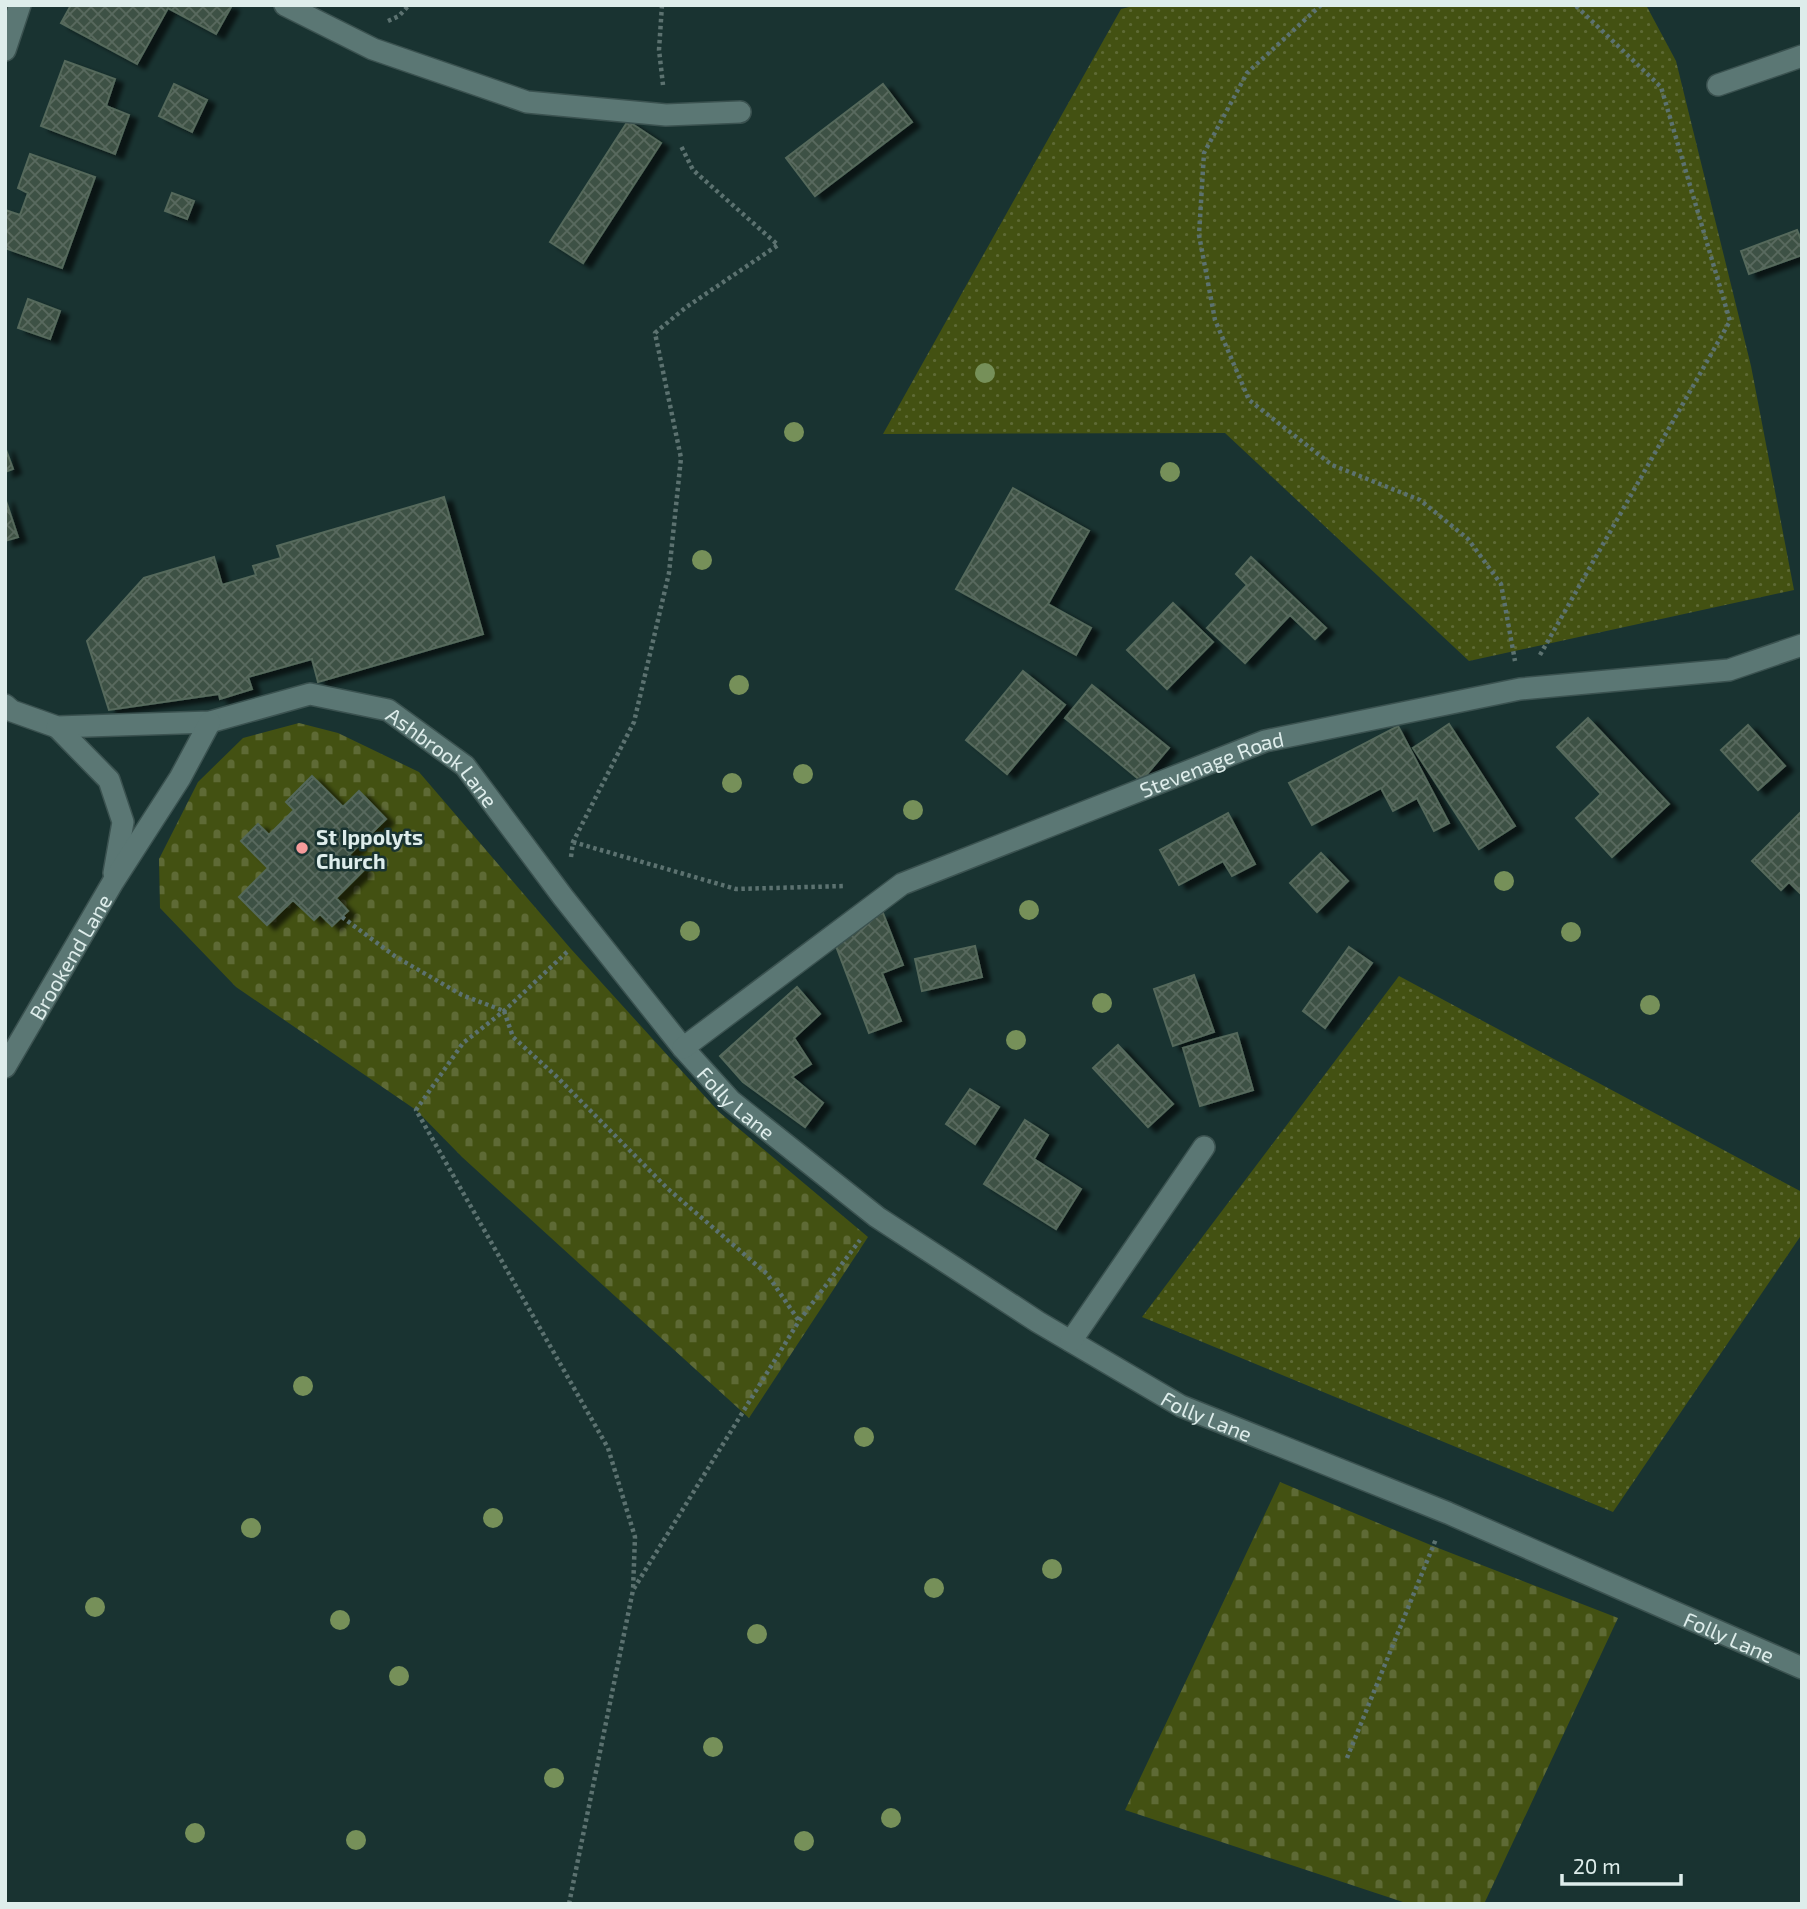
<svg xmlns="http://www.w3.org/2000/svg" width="1807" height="1909" font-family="'Exo 2',sans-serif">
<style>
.grass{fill:url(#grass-dots)}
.cemetery{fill:url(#cemetery-stones)}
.building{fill:url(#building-cross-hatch);stroke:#55695b;stroke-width:2;filter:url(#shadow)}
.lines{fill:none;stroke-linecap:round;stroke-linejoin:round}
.minor-casing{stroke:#3b5250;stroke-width:24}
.path{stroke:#5c7270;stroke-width:4.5;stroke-dasharray:3.5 3.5;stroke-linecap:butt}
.minor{stroke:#5b7774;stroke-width:21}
.tree{fill:#769059}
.poi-dot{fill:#f59b9b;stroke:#193331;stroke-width:2.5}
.labels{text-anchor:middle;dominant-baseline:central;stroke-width:5;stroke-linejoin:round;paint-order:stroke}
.street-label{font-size:21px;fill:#deedeb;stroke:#193331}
.poi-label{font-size:21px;font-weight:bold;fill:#deedeb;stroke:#193331;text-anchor:start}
</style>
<defs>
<pattern id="grass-dots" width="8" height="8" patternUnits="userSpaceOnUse" patternTransform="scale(1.75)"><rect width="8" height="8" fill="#435112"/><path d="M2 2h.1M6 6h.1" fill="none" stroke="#5e6a35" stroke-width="1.8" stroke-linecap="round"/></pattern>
<pattern id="cemetery-stones" width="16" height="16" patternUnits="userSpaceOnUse" patternTransform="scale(1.75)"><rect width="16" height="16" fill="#435112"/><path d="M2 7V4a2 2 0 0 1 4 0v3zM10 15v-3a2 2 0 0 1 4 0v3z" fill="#5e6a35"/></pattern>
<pattern id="building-cross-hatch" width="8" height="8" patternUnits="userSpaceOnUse" patternTransform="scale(1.75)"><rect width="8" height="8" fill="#3e5144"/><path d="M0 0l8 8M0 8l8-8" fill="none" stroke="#596a5f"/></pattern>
<filter id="shadow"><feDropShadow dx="8" dy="4.5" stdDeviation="2" flood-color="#0009"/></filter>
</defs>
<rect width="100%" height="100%" fill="#193331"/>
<path class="grass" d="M1137,5H1646L1676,61L1751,366L1794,590L1469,661L1225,433L883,434L1121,9Z
M1399,976L1802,1192V1234L1613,1512L1142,1317Z"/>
<path class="cemetery" d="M299,723L338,733L419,772L571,949L719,1112L868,1237L749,1418L462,1157L416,1110L236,987L160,908L159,859L198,782L243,738Z
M1280,1482L1433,1546L1618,1618L1484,1904H1409L1125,1810Z"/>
<path class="building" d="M71,5H228L231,7L216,34L168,8L137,64L61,23Z
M65,61L115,79L106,106L129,115L115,154L41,126Z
M174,84L207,100L192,132L159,116Z
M883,84L912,122L815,196L786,158Z
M628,121L661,143L583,263L550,242Z
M30,154L95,177L62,268L5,248V210L20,215L28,193L18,188Z
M172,193L194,201L187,219L165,211Z
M1797,230L1802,242V255L1749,274L1741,251Z
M28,299L60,311L50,339L18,328Z
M5,447L13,469L5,472Z
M1013,488L1089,531L1048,604L1091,628L1076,655L956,589Z
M444,497L483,634L318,682L312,659L248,677L252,689L220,699L219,694L109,710L87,641L144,578L214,557L222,585L256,575L253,566L281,558L277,546Z
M5,498L18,537L5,541Z
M1251,557L1326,628L1315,639L1290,615L1245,663L1207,628L1247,585L1236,574Z
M1173,603L1213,642L1167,689L1127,650Z
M1023,671L1065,705L1007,774L966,740Z
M1092,685L1169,748L1141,781L1065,718Z
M1588,718L1669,804L1612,857L1576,818L1601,794L1557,747Z
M1449,724L1515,826L1479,849L1413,748Z
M1748,725L1785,766L1758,790L1721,750Z
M1398,726L1449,823L1434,831L1417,798L1393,811L1381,788L1312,825L1289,783Z
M312,776L343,807L359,791L386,819L349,855L364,870L336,898L348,911L332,926L320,914L314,920L293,900L267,925L239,897L268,868L241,841L258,824L269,835L294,810L286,802Z
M1802,811V895L1789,882L1781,890L1752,861Z
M1228,813L1255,864L1232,876L1223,861L1179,885L1160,850Z
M1321,853L1348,881L1317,912L1290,883Z
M883,913L903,965L882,973L901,1021L869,1033L831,933Z
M975,946L982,977L922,991L915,959Z
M1349,947L1372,963L1325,1028L1303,1011Z
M1194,975L1214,1032L1173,1046L1154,989Z
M797,987L820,1014L794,1038L811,1064L792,1077L823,1103L805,1127L743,1082L720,1056Z
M1237,1033L1253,1090L1200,1106L1183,1048Z
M1118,1045L1173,1104L1148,1127L1093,1068Z
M970,1089L999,1107L975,1144L946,1124Z
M1025,1120L1048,1135L1034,1159L1081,1189L1056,1229L984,1184Z"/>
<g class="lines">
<defs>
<g id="minor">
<path d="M285,5L373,49L527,102L666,115L740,112"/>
<path d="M5,50L20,5"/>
<path d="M1718,85L1802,56"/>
<path id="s1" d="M5,705L12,711L57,727L210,722L310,694L388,710L465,766L563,897L683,1048L731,1101L877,1217L1038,1322L1181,1406L1448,1513L1802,1668"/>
<path d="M57,727L109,780L123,822L114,873"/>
<path id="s2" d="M683,1048L902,884L1265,741L1520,689L1729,670L1802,645"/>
<path id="s3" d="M5,1067L113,882L180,778L210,722"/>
<path d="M1071,1341L1204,1147"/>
</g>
</defs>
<use href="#minor" class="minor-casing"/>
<path class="path" d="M662,5L659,50L663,85
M1321,5L1247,73L1204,153L1199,235L1215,320L1249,400L1332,465L1420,500L1468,539L1501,584L1515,661
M388,21L399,16L409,5
M1540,655L1730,321L1661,87L1575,5
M573,842L736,889L845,886
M571,857L573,842L634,722L669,573L681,458L655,333L685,308L778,245L693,170L681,146
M342,917L396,957L462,995L504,1011
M567,952L504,1011L463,1043L416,1110L608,1448L635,1537L633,1590
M504,1011L513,1037L557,1077L667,1188L767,1274L799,1321
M1347,1758L1436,1539
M569,1904L633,1590L799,1321L860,1240"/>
<use href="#minor" class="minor"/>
</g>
<g class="tree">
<circle cx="985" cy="373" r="10"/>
<circle cx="794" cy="432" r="10"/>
<circle cx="1170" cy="472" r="10"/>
<circle cx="702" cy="560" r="10"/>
<circle cx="739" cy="685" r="10"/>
<circle cx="803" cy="774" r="10"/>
<circle cx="732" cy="783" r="10"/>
<circle cx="913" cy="810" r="10"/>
<circle cx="1504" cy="881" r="10"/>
<circle cx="1029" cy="910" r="10"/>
<circle cx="690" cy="931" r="10"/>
<circle cx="1571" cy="932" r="10"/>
<circle cx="1102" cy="1003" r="10"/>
<circle cx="1650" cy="1005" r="10"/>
<circle cx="1016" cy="1040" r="10"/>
<circle cx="303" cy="1386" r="10"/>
<circle cx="864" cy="1437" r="10"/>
<circle cx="493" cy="1518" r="10"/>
<circle cx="251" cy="1528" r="10"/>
<circle cx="1052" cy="1569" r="10"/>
<circle cx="934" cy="1588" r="10"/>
<circle cx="95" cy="1607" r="10"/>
<circle cx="340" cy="1620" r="10"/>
<circle cx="757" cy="1634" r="10"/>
<circle cx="399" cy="1676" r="10"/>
<circle cx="713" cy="1747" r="10"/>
<circle cx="554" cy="1778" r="10"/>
<circle cx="891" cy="1818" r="10"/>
<circle cx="195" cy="1833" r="10"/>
<circle cx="356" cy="1840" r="10"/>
<circle cx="804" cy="1841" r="10"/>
</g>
<circle class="poi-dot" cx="302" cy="848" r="7"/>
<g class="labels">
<g class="street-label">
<text stroke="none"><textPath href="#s1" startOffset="466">Ashbrook Lane</textPath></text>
<text stroke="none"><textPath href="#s2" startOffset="606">Stevenage Road</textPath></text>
<text stroke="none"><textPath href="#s3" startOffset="128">Brookend Lane</textPath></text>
<text stroke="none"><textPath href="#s1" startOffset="922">Folly Lane</textPath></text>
<text stroke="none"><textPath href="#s1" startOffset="1489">Folly Lane</textPath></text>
<text stroke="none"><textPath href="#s1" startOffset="2056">Folly Lane</textPath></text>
</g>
<g class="poi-label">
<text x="316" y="836">St Ippolyts<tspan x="316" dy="24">Church</tspan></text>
</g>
</g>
<rect width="1807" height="1909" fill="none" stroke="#deedeb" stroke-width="14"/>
<path d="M1562 1874v10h119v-10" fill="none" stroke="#deedeb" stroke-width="3.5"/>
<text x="1573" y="1874" font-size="21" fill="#deedeb" stroke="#193331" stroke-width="5" paint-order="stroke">20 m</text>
</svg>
